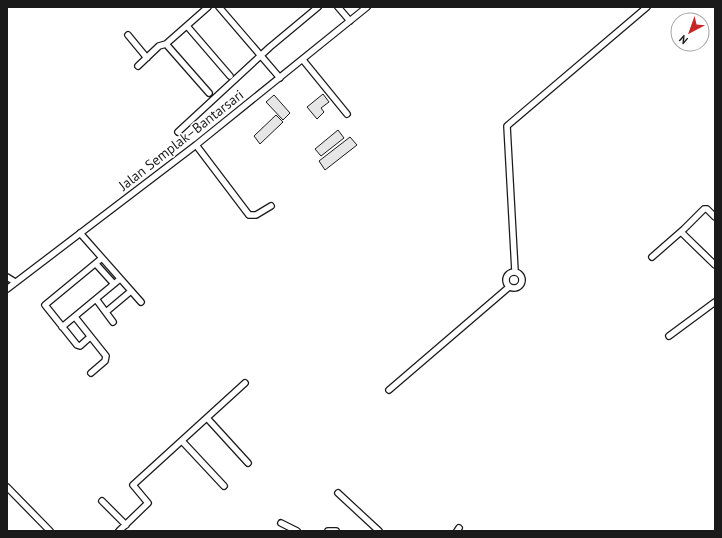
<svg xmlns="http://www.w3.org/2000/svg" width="722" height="538" font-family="'PT Sans',sans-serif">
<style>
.building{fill:#e6e6e6;stroke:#1a1a1a}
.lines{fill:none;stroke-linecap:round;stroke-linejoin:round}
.minor-casing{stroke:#1a1a1a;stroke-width:8}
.minor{stroke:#fff;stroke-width:5.5}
.labels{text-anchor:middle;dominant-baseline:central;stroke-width:3;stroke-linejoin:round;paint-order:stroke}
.street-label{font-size:14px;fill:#1a1a1a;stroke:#fff}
</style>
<rect width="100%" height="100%" fill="#fff"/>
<path class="building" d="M323,94L329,102L321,108L324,112L317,119L307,107Z
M274,95L290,113L283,120L266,102Z
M276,115L283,122L260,144L254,136Z
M338,130L344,138L321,156L315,149Z
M350,137L357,145L325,170L319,161Z"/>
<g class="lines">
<defs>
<path id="minor" d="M208,7L166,44L209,93
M219,7L280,78
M338,7L350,21
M187,26L230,76
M128,35L147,58
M303,60L347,114
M138,66L159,46L166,44
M178,132L270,47L318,7
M196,145L249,215H256L271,206
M681,232L715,265
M80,233L141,302
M652,257L684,229L704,209H707L715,217
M96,264L114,284
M515,271L507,126L647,7
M506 280a8 8 0 1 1 16 0a8 8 0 1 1-16 0Z
M7,277L15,282
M7,289L196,145L367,7
M96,299L113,322
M106,312L131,291
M75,317L106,356L105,361L91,373
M62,327L120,279
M669,336L715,302
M90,337L80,346L77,345L45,305L102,258
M389,390L509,287
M207,418L248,463
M182,441L224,486
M7,487L50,531
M338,493L379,531
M102,501L126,525
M281,523L297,531
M119,531L148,503L133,485L245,383
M328,531H336
M457,531L459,528"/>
</defs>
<use href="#minor" class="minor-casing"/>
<use href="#minor" class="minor"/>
</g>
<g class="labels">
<g class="street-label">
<text transform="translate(181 140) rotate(-38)">Jalan Semplak–Bantarsari</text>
</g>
</g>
<rect width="722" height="538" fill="none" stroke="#1a1a1a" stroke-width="16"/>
<g transform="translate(690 32) rotate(221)"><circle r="19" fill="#ffffff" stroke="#a3a3a3"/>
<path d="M0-3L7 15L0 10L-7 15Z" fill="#c62828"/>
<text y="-6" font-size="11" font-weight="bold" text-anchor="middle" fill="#1a1a1a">N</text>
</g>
</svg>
